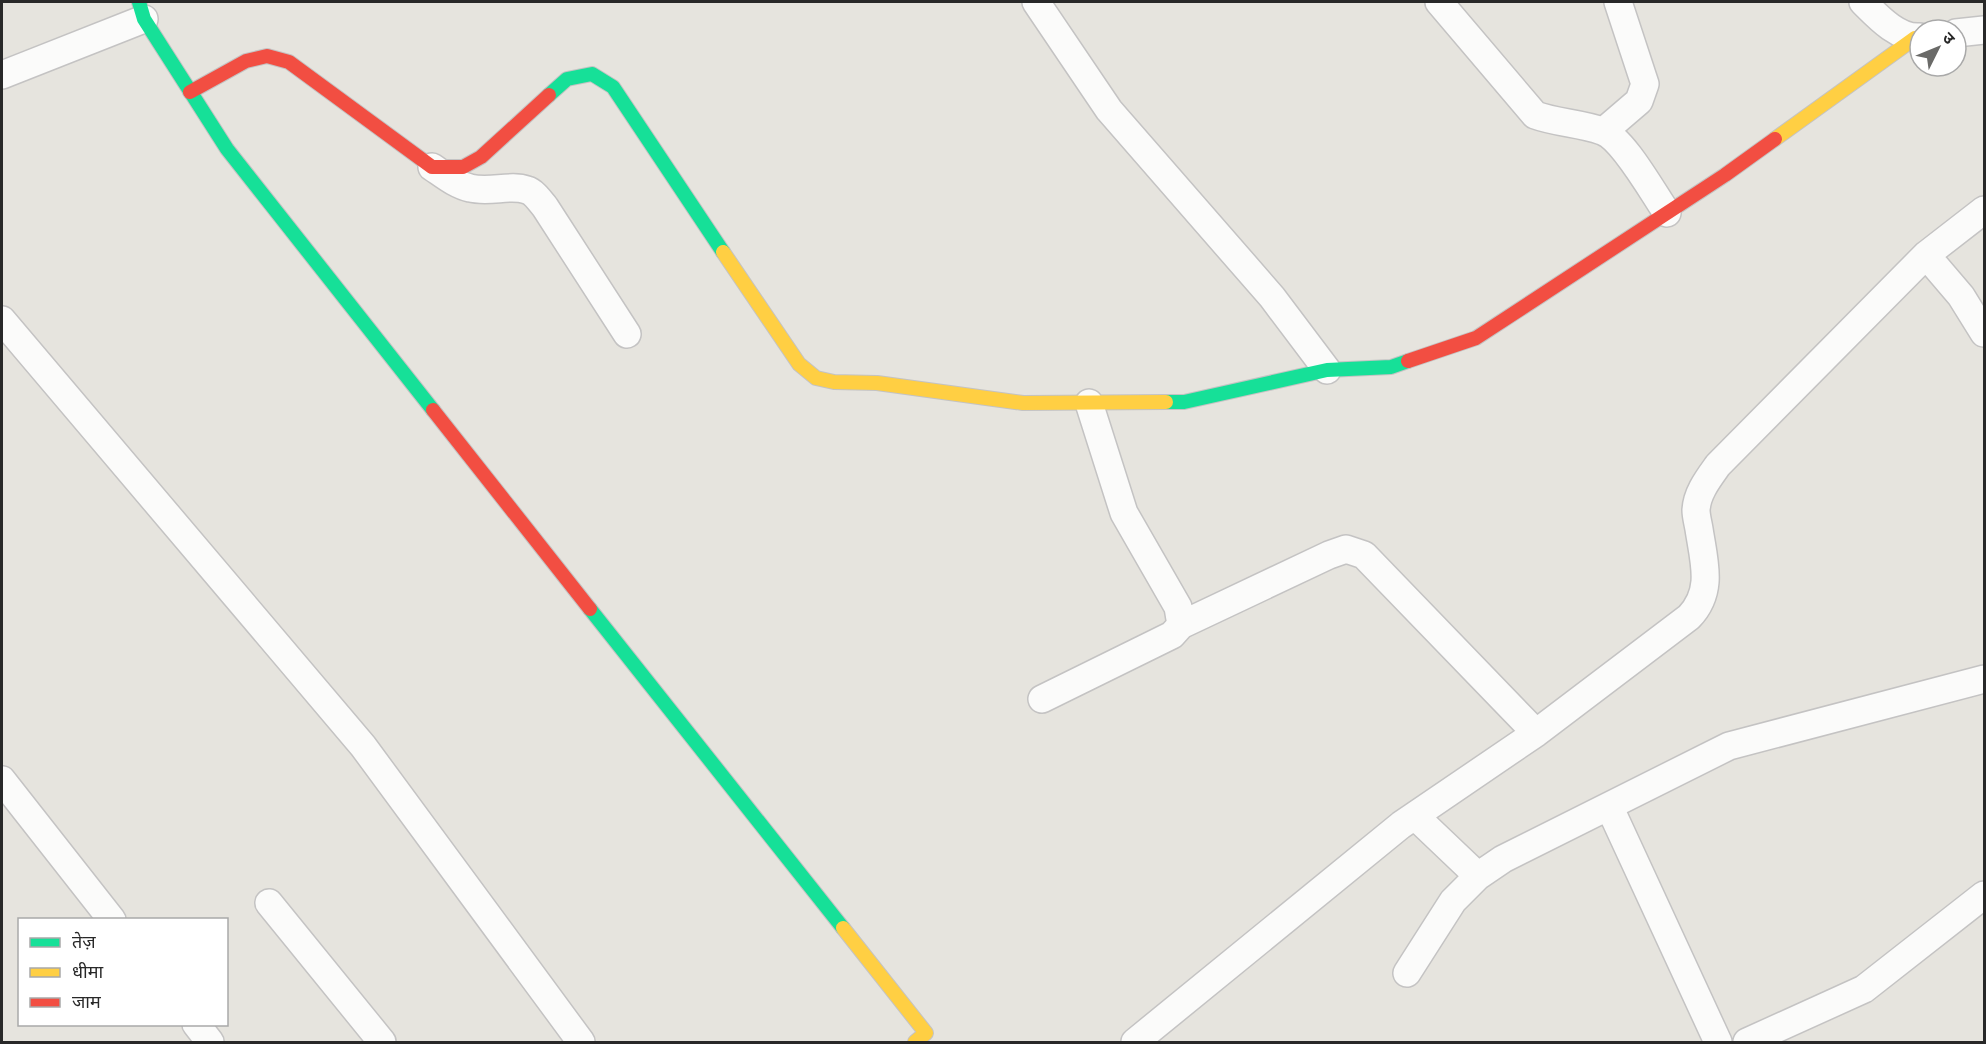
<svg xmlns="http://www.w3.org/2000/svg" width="1986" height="1044" font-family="'Fira Sans','Noto Sans Devanagari',sans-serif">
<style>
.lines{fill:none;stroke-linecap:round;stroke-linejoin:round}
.street-casing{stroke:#c4c3c3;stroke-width:30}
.fast-casing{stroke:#c4c3c3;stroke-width:16}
.slow-casing{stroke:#c4c3c3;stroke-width:16}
.jam-casing{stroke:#c4c3c3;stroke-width:16}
.street{stroke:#fbfbfa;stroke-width:27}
.fast{stroke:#16e098;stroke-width:14}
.slow{stroke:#ffcf43;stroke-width:14}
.jam{stroke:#f24e42;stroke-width:14}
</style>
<rect width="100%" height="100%" fill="#e6e4de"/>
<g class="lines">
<defs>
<path id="street" d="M1036,2L1109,110L1272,297L1327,370
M1439,2L1535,115C1557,123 1580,123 1602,131C1623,138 1653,193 1667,213
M1863,2C1877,16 1898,39 1920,37
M1956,33L1984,30
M2,75L144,19
M1604,131L1639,101L1645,84L1618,2
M432,167C444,175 456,185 470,188C490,193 510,184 527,190C534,192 540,201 545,207L627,334
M1926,255L1961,296L1984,333
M2,320L363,746L581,1042
M1181,625L1329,555L1346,549L1364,555L1536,733
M1042,699L1172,635L1181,625L1178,607L1124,513L1089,403
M2,780L112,920
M1609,806L1718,1042
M1415,816L1478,876
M269,903L382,1042
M1407,973L1453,901L1478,876L1503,859L1729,746L1984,679
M196,1024L210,1042
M1135,1042L1401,825L1536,733L1689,617C1714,591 1704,562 1699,529C1698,523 1696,516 1696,510C1697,493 1708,479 1718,465L1926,255L1984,210
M1747,1042L1864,989L1984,895"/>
<path id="fast" d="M139,2L144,19L227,149L433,410
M549,95L567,79L592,74L613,87L723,252
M1166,402H1184L1327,370L1391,367L1408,361
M590,609L843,928"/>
<path id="slow" d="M1775,139L1915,38
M723,252L799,364L816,378L834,382L877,383L1023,403L1166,402
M843,928L926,1033L915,1042"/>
<path id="jam" d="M190,92L246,61L267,56L289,62L432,167H463L481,157L549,95
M1408,361L1476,338L1725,175L1775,139
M433,410L590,609"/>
</defs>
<use href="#street" class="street-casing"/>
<use href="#fast" class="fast-casing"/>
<use href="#slow" class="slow-casing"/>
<use href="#jam" class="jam-casing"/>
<use href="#street" class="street"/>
<use href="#fast" class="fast"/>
<use href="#slow" class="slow"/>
<use href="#jam" class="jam"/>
</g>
<rect width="1986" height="1044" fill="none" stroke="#282828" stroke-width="6"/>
<rect x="18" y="918" width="210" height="108" fill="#ffffff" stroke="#a9a9a9" stroke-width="1.5"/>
<rect x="30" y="938" width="30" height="9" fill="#16e098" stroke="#a9a9a9" stroke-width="1.5"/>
<text x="72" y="948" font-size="18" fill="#282828">तेज़</text>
<rect x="30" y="968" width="30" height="9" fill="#ffcf43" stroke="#a9a9a9" stroke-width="1.5"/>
<text x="72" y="978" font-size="18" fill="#282828">धीमा</text>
<rect x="30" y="998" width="30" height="9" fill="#f24e42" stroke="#a9a9a9" stroke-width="1.5"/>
<text x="72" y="1008" font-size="18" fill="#282828">जाम</text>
<g transform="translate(1938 48) rotate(47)"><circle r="28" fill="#ffffff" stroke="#a9a9a9" stroke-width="1.5"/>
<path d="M0-4.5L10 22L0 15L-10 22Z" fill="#6a6a68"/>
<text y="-9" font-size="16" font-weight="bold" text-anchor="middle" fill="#282828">उ</text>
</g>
</svg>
